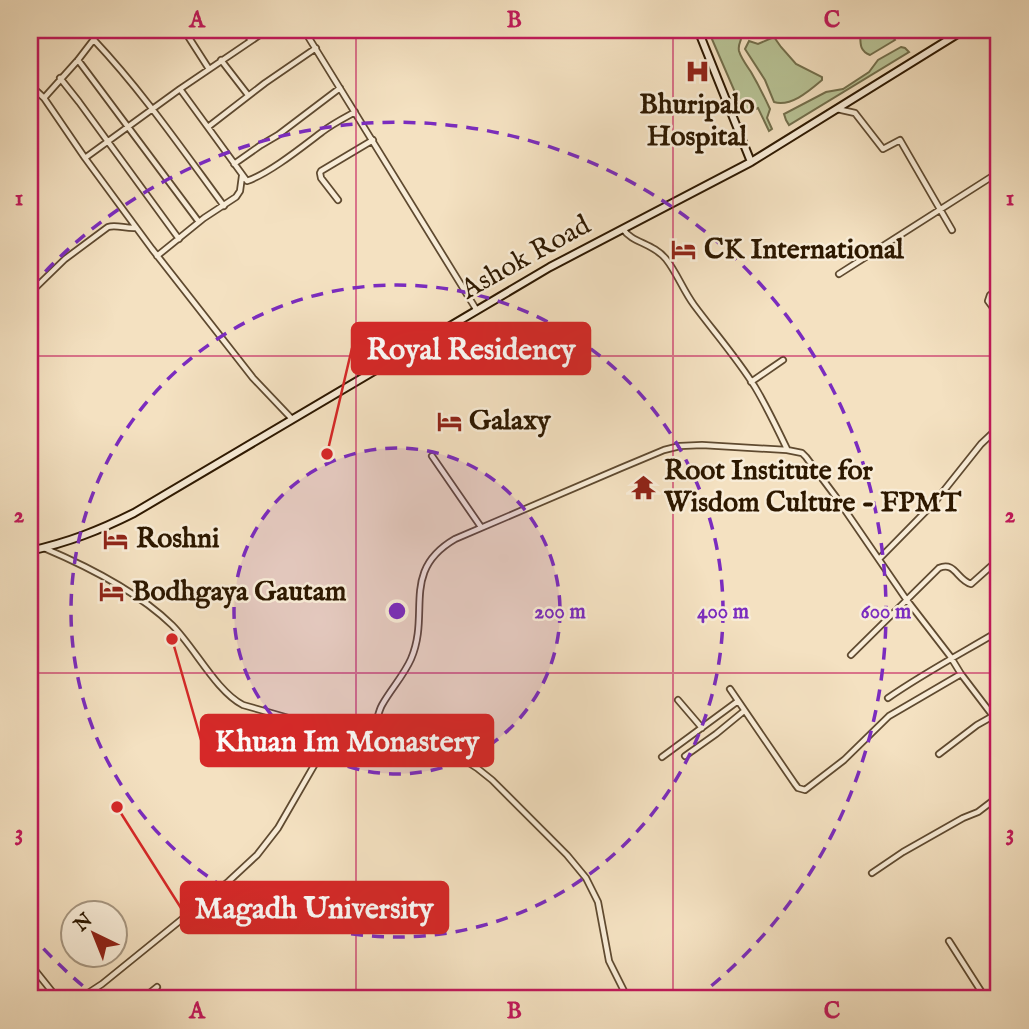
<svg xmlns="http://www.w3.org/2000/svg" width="1029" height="1029" font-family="'IM FELL English',serif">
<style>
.green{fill:#b8c396;stroke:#726e4b;stroke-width:2}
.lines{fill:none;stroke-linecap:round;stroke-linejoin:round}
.street-casing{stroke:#5f4a30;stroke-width:8}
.secondary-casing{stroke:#2d1800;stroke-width:10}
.street{stroke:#f8ecd7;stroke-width:4.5}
.secondary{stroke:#f8ecd7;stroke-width:6}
.grid{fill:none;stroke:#c2185b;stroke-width:2;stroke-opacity:0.55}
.ring{fill:none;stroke:#7b2cbf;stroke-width:3.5;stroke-dasharray:12 9}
.labels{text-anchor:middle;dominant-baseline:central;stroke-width:5;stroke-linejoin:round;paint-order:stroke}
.poi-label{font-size:28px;font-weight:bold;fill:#2d1800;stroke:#f8ecd7;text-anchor:start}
.street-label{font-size:28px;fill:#2d1800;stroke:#f8ecd7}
.centre{fill:#7b2cbf;stroke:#f8ecd7;stroke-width:3.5}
.ring-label{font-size:21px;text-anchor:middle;font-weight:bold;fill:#7b2cbf;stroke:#f8ecd7;stroke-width:5;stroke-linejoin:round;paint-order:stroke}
.leader{fill:none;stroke:#d62828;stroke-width:2.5}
.callout-dot{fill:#d62828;stroke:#f8ecd7;stroke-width:2.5}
.callout{fill:#d62828;stroke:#d62828;stroke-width:2.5}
.callout-label{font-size:30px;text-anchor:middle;font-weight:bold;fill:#fff}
.neatline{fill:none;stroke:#c2185b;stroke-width:2.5}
.grid-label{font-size:23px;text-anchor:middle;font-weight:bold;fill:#c2185b}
</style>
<rect width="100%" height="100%" fill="#f4e1c1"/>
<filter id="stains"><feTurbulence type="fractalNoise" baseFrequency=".00286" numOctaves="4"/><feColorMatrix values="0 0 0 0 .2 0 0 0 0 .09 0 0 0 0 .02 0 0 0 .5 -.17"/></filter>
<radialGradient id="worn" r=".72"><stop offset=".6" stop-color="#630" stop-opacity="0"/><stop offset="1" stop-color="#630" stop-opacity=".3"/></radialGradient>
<path class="green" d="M708,30H737C746,41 737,40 739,51C741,58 747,66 751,72C758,84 764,96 770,109L767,118L772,129L769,131L758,108L744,113Z
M860,30H889L895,40L870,55C858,50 861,42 860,30Z
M774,37L781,47L796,64L822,77V80C809,91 791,107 774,102L765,80L745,49L749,41L758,44Z
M901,47L905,48L909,52L789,125L786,120L784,114L826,92L843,89L869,72L878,60Z"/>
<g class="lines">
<defs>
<path id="street" d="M184,30L209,69
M243,30L251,40
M304,30L476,309
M94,40C142,91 182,149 224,206
M78,60L199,222
M221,60L248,95
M60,78L79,102L179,239
M30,85L44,98L85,158L152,249L253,378L292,419
M180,89L247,181C270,173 302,147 322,132C332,124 344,118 355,112
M44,98L78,60L101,30
M837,109L855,113L883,149L900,140L952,230
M208,127L265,83L316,48
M85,158L180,89L267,30
M234,164L261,145L278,135L340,88
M338,200L321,178L320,173L321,171L373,140
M623,229C632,243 653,243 666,259C677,273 683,290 694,305C714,332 737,358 755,387C767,407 777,428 787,449
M994,244L999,241
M157,256L204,218L236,197L240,191L242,176
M839,274L999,172
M999,289L990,295L988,301L999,316
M30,293L65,259L108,227C116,224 126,229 136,228
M445,329L470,354
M751,382L783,360
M432,456L481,527
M44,548C89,567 137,591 172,625C195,648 216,691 243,705L306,723L324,726L345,727L374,730L423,741L449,750L477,768L492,780L567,855L586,878L598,902L609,961L628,999
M879,559L934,503L981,444L999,427
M851,655L939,568C955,561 957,580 971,584L999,559
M730,689L795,784L798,788L805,790L844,760L889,716L961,674
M888,698C924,673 962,653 999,631
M678,700L702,728
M374,730C377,722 378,712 382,705C391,689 404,675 411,659C431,613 400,571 455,539L621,468L664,450L680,446L702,445L787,450L802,453L806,457L836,497L906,599L950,656L961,674L993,716L999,727
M939,754L977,725L993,716
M685,756L716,734L744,711
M662,757L738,701
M872,873L903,852L963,818L978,812L999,796
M949,941L986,999
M30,964L58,999
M79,999L102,984L229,881L257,855L278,828L327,743L330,727
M142,999L157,987"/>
<path id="secondary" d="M698,30L751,162
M30,551C69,542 98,531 134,513L550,267L751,162L964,30"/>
</defs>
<use href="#street" class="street-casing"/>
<use href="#secondary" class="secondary-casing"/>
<use href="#street" class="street"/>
<use href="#secondary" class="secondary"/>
</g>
<path class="grid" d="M356,30V999M673,30V999M30,356H999M30,673H999"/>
<circle cx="397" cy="611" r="163" fill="#7b2cbf" fill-opacity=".12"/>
<g class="ring">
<circle cx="397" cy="611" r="163"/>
<circle cx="397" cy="611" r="326"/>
<path d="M99 999A489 489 0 0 1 31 935M31 287A489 489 0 1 1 695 999"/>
</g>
<defs>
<symbol id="hospital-bare" viewBox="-9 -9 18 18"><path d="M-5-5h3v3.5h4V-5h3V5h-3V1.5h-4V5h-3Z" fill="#8f2418" stroke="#f8ecd7" stroke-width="2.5" paint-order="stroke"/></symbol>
<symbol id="hotel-bare" viewBox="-9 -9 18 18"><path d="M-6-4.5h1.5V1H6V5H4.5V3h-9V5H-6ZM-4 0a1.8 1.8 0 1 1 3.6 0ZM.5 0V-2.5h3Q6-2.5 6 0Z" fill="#8f2418" stroke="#f8ecd7" stroke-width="2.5" paint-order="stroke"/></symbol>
<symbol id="temple-bare" viewBox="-9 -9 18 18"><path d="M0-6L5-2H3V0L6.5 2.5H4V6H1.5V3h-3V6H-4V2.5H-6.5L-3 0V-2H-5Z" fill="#8f2418" stroke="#f8ecd7" stroke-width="2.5" paint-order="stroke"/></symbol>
</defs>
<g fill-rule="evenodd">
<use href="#hospital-bare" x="680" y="54" width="35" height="35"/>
<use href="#hotel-bare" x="666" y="232" width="35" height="35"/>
<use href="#hotel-bare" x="432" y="404" width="35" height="35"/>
<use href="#temple-bare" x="626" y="470" width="35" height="35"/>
<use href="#hotel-bare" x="98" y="522" width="35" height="35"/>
<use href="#hotel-bare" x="94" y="574" width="35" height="35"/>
</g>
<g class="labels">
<g class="poi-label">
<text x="697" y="105" text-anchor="middle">Bhuripalo<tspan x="697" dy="32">Hospital</tspan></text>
<text x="704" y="250">CK International</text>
<text x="469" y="421">Galaxy</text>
<text x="664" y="471">Root Institute for<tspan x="664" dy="32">Wisdom Culture - FPMT</tspan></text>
<text x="136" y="539">Roshni</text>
<text x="132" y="592">Bodhgaya Gautam</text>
</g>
<g class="street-label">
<text transform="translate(526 258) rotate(-29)">Ashok Road</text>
</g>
</g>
<circle cx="397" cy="611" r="10" class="centre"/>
<g class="ring-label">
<text x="560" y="618">200 m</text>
<text x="723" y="618">400 m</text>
<text x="886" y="618">600 m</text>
</g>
<path class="leader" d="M327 454L352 348M172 639L201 740M117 807L181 908"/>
<g class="callout-dot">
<circle cx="327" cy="454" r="7"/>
<circle cx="172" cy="639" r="7"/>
<circle cx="117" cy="807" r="7"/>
</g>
<g class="callout">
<rect x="352" y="323" width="238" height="51" rx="7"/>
<rect x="201" y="715" width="292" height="51" rx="7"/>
<rect x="181" y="882" width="267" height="51" rx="7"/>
</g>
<g class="callout-label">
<text x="471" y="359">Royal Residency</text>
<text x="347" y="751">Khuan Im Monastery</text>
<text x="314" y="918">Magadh University</text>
</g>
<rect width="1029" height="1029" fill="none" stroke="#f4e1c1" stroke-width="77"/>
<g transform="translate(94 934) rotate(317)"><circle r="33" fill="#f8ecd7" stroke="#a79781" stroke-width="2"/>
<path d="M0-5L12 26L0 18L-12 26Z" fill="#8f2418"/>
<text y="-10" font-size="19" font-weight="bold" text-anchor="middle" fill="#2d1800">N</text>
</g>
<rect x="38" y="38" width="952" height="952" class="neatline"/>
<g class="grid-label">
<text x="197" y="27">A</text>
<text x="514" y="27">B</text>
<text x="832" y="27">C</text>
<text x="19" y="205">1</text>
<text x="1010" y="205">1</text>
<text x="19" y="522">2</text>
<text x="1010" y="522">2</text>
<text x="19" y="840">3</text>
<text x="1010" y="840">3</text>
<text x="197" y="1018">A</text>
<text x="514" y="1018">B</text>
<text x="832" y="1018">C</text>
</g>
<rect width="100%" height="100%" filter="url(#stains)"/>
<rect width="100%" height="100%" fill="url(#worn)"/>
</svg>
